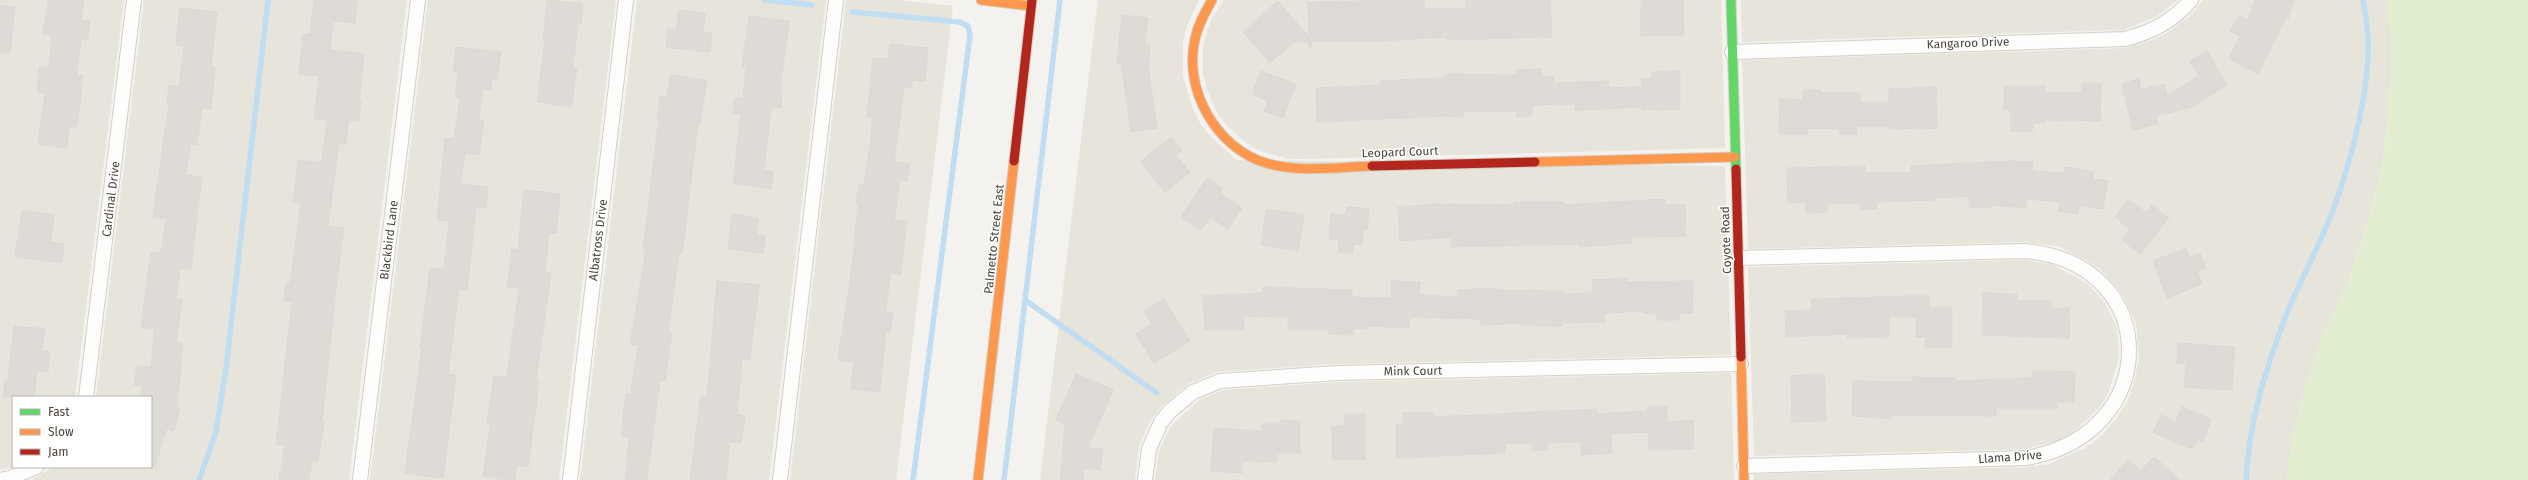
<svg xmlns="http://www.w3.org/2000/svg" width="2528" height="480" font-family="'Fira Sans',sans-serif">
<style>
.residential{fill:#e7e4dc}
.green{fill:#e1eecf}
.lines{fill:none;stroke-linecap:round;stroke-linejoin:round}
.stream{stroke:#c0ddf1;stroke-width:5.5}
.building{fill:#dedbd6;stroke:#dcd9d4}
.street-casing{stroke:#d2d0cb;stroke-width:16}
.fast-casing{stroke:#d3cfc5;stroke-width:11}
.slow-casing{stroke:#d3cfc5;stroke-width:11}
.jam-casing{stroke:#d3cfc5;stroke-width:11}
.street{stroke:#fdfdfc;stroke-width:14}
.fast{stroke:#63d668;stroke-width:9}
.slow{stroke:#ff974d;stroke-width:9}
.jam{stroke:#b3261e;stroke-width:9}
.labels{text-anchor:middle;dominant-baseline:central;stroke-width:3;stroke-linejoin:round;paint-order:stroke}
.street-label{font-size:12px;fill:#4b4439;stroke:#fff}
</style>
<rect width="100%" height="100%" fill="#f4f2ee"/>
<path class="residential" d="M0,0H124L75,397H13V467L0,470Z
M144,0H407L349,480H32L53,467H151V397H96Z
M428,0H616L559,480H370Z
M637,0H826L769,480H580Z
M846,0H899L953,6L896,480H790Z
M1098,0H1199L1187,26L1183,43V76L1192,107L1200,123L1211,137L1237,160L1725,166L1731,355L1336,364L1217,372L1188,384L1162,406L1152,418L1139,445L1135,480H1040Z
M1224,0H1721L1725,148L1304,159H1290L1262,152L1249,145L1227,126L1218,114L1207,90L1203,74V46L1211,19Z
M1741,0H2178L2156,17L2123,30L1742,42Z
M2203,0H2388L2392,53L2389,106L2382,167L2368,221L2349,279L2319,347L2300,406L2286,480H1754V474L2027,467L2049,464L2087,447L2103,434L2116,419L2128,400L2135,379L2139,356L2136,323L2122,294L2100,269L2088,261L2057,246L2024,242L1748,249L1742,60L2126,48L2155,39L2168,32L2191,15Z
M2025,260L2051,264L2087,283L2105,303L2117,328L2119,356L2109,392L2099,408L2074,432L2058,441L2025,449L1754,456L1748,267Z
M1731,373L1734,480H1155L1159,451L1170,427L1199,400L1223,390L1337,382Z"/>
<path class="green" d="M2388,0H2528V480H2286C2291,435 2303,390 2318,348C2327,324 2340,302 2349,279C2356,260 2362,241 2368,221C2390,149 2394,75 2388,0Z"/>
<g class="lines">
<path class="stream" d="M764,0L812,5
M853,12L960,22L968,26L970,35L913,480
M1025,300L1157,393
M199,480L216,432L226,369L268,0
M1004,480L1060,0
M2246,480C2249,422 2266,367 2287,313C2302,276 2323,240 2336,202C2352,157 2371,84 2368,36C2367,24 2365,12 2363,0"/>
</g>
<path class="building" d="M48,0H84L81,20L90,21L88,40L81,39L77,75H83L81,96L76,127L69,126L67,148L38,144L45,93L37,92L39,66L49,68L52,35L43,34Z
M314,0H357L355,23L333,21L330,50L364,54L359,102H361L359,121L348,120L346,144L339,143L328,226L344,228L336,288L322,422H324L318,461L312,460L309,480H279L285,445L276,444L292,302L284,301L286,283H290L301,203L293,202L298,160L322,163L327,120L314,119L319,76L299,74L303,34H310Z
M547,0L583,4L581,24H578L573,67L577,68L571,107L537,102L545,41H543Z
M1424,0L1425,9L1466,8V0H1550L1552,37L1447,40V37L1376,41H1314V39L1309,50V42H1294L1270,63L1243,32L1278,1L1309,37L1308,2Z
M1641,0H1683L1684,36H1641Z
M2255,0H2294L2288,19L2286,18L2258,74L2229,59L2240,36L2230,31L2239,15L2248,20Z
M0,5L15,7L10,53H0Z
M180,8L217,12L211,66L215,67L211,109L202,108L197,145L190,144L186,175L202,177L191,269L180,268L176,299L182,300L176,343L183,344L177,407H180L174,431L166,429L155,467L151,466V397H140L143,386L134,385L137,366L151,367L155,329L141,327L151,252L161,253L166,219L153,217L169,104H167L169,85L179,87L184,46L176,45Z
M679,10L705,13L703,32L712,33L710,52L666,47L668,29L676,30Z
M1122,15L1148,18L1145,45H1150L1148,67L1157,128L1131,132L1121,63H1117Z
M749,16L789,21L780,90L782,91L781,108H771L764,170L773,172L771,189L733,183L741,114L733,113L735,98L743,99L746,68L742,67Z
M890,44L928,48L925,81L912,80V87H904L894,162L910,164L907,181L900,180L894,220L907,221L901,274L891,273L885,311L893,313L890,332L886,331L880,392L851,389L854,362L838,360L852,268L858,203H856L859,184L864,185L871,139L872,117L867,116L873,58L888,59Z
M456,47L501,52L497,79L492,78L491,90L483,89L479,120L484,121L479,155L465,153L460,184L488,187L486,208H476L467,290H459L448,374L456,375L443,478L405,473L422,349H420L430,268L444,269L449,221L437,220L445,138L454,139L460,98L455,97L458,72L453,71Z
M2207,51L2227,85L2192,107L2156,116L2158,124L2133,130L2122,84L2139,79L2141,90L2164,84L2167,96L2199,76L2190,61Z
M1542,69V77H1553L1554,83L1608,81L1609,88L1642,87L1641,79H1652V72L1680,71V109L1642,110V107L1575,110V104L1532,105V116L1517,117L1516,111H1464V117L1445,116L1317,122L1316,88L1380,85V81L1445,78V74L1516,75V70Z
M1261,71L1296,84L1283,118L1264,111L1268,101L1252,94Z
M671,75L707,81L700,123H698L682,254H679L668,332H672L665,381L660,380L647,480H625L629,437L621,436L626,393L631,394L638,345L630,344L646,249H643L659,117H657L660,96L667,97Z
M2082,83H2101L2100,121L2045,120V123H2033L2032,131H2010V110H2004V86H2045V93H2082Z
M1936,87L1937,128L1890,129V126H1857V134H1839V129L1808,128V134H1779L1780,99L1803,100V90H1821V93H1860V102H1889V89Z
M1171,137L1182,150L1176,155L1190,172L1165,192L1140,162Z
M2013,161L2033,162L2032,171L2064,173L2065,167L2094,172L2093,179L2108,181L2103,209L2079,205L2077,214L2058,211L2060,202L2026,199V208L1991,205V207L1969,208V196L1934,198V200L1877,202V209L1860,210V204H1827V212L1806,213L1805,202L1788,203L1787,168L1865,166V173H1911V166Z
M1207,178L1223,189L1220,193L1242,208L1228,229L1210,217L1201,230L1181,217Z
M524,190L560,194L556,233H549L545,273H551L536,382H539L528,467L517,465L515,480H507L483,476L491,422H487L494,376L507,377L519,288L507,287L512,249L518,250Z
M1665,199V205H1685L1686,236L1632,237V243L1579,247V244L1451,247V237L1400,241L1398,207L1436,204L1514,205V202H1564V205Z
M2129,199L2146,213L2152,205L2169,218L2140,254L2122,240L2130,229L2115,217Z
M1347,207L1369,209L1367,230H1363L1362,245L1353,244V253L1338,252L1339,240L1329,239L1331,214L1346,215Z
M1266,209L1304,215L1298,251L1261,245Z
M22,210L54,215L50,242L64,244L62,263L15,257Z
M732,214L758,218L756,235L765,236L763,253L728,249Z
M2186,248L2189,257L2200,253L2206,268L2197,271L2202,284L2167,298L2153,261Z
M1627,278V282L1693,281L1692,313H1680L1679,320H1657V314L1643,313V311L1604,313L1605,322L1562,323V326L1521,325V323L1480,325V319L1410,317L1409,328L1367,326V329L1354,328L1353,335L1329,334V330H1288V317L1244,316V330H1205L1203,296L1263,293V287L1352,290V297L1391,298L1392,281L1420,282L1419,295L1457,297V290L1497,288V290L1563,291V294L1593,293L1592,280Z
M717,281L759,285L750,360L742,359L737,414L745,416L741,443L730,442L726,480H690L701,396L707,397Z
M1983,293L2017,294V301H2051V308H2070L2069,338L1982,335Z
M1911,296H1929V307H1952V348H1925V336L1916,337V317H1889V337L1847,338V334L1786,337L1785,311L1811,310V299Z
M1164,299L1190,341L1154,363L1136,334L1152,324L1144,311Z
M14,326L45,329L42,351L50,352L48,372L37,371L34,397H3L5,380H8Z
M2178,343L2235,347L2232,390L2184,387L2186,364L2177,363Z
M2033,371L2075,372L2074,402H2057V408H1996V416L1891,415V419L1852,416L1853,381L1912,382V377L1955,378V381L2033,378Z
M1076,374L1113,390L1088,448L1103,449L1100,470L1084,468L1083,480H1060L1065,424L1056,420Z
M1824,374L1826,421L1792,422L1791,376Z
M1667,406V422L1693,420L1694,449L1649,450L1648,432L1611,434L1612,453L1581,455V442L1547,443V450L1532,451V443L1505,444V453L1396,458V425H1404L1403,413H1433V417L1597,409V414L1647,411V407Z
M2182,407L2211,419L2203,442L2197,439L2193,449L2153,433L2161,415L2176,422Z
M1345,414H1365V460H1332V426H1345Z
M1280,420L1300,421V453H1277V462L1242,461V473L1211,471L1214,428L1262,431V424H1280Z
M2154,457L2180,480H2110L2128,460L2141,471Z"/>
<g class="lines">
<defs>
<path id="street" d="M1732,52L2125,39C2152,32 2173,21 2191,0
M1738,258L2025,251C2164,263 2163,435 2026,458L1744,466
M86,397L134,0
M0,480L10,478L36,467
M360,480L418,0
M570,480L626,0
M780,480L836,0
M1145,480L1149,449L1161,422L1170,411L1193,392L1220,381L1337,373L1741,364"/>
<path id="fast" d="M1731,0L1736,169"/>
<path id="slow" d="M981,0L1031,6
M1212,0C1205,13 1198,24 1195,39C1183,89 1216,148 1266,163C1299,173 1338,167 1372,166
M1535,162L1735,157
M1741,357L1744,480
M978,480L1014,161"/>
<path id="jam" d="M1014,161L1032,0
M1372,166L1535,162
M1736,169L1741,357"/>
</defs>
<use href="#street" class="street-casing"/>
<use href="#fast" class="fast-casing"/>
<use href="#slow" class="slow-casing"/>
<use href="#jam" class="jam-casing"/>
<use href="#street" class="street"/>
<use href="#fast" class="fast"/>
<use href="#slow" class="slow"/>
<use href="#jam" class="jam"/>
</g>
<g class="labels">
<g class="street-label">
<text transform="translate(1968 43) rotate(-2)">Kangaroo Drive</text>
<text transform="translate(1400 152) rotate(-2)">Leopard Court</text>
<text transform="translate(111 199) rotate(-83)">Cardinal Drive</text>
<text transform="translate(994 239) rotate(-84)">Palmetto Street East</text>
<text transform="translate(389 240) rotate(-83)">Blackbird Lane</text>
<text transform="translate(598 240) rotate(-83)">Albatross Drive</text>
<text transform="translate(1726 240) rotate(-92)">Coyote Road</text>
<text transform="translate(1413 371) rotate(-1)">Mink Court</text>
<text transform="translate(2010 457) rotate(-4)">Llama Drive</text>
</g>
</g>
<rect x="12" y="396" width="140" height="72" fill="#ffffff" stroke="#b7b4b0"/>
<rect x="20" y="409" width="20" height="6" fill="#63d668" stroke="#b7b4b0"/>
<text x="48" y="416" font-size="12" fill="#4b4439">Fast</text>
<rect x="20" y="429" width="20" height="6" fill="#ff974d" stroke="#b7b4b0"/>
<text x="48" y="436" font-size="12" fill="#4b4439">Slow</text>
<rect x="20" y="449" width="20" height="6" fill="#b3261e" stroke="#b7b4b0"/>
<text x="48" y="456" font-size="12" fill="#4b4439">Jam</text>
</svg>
